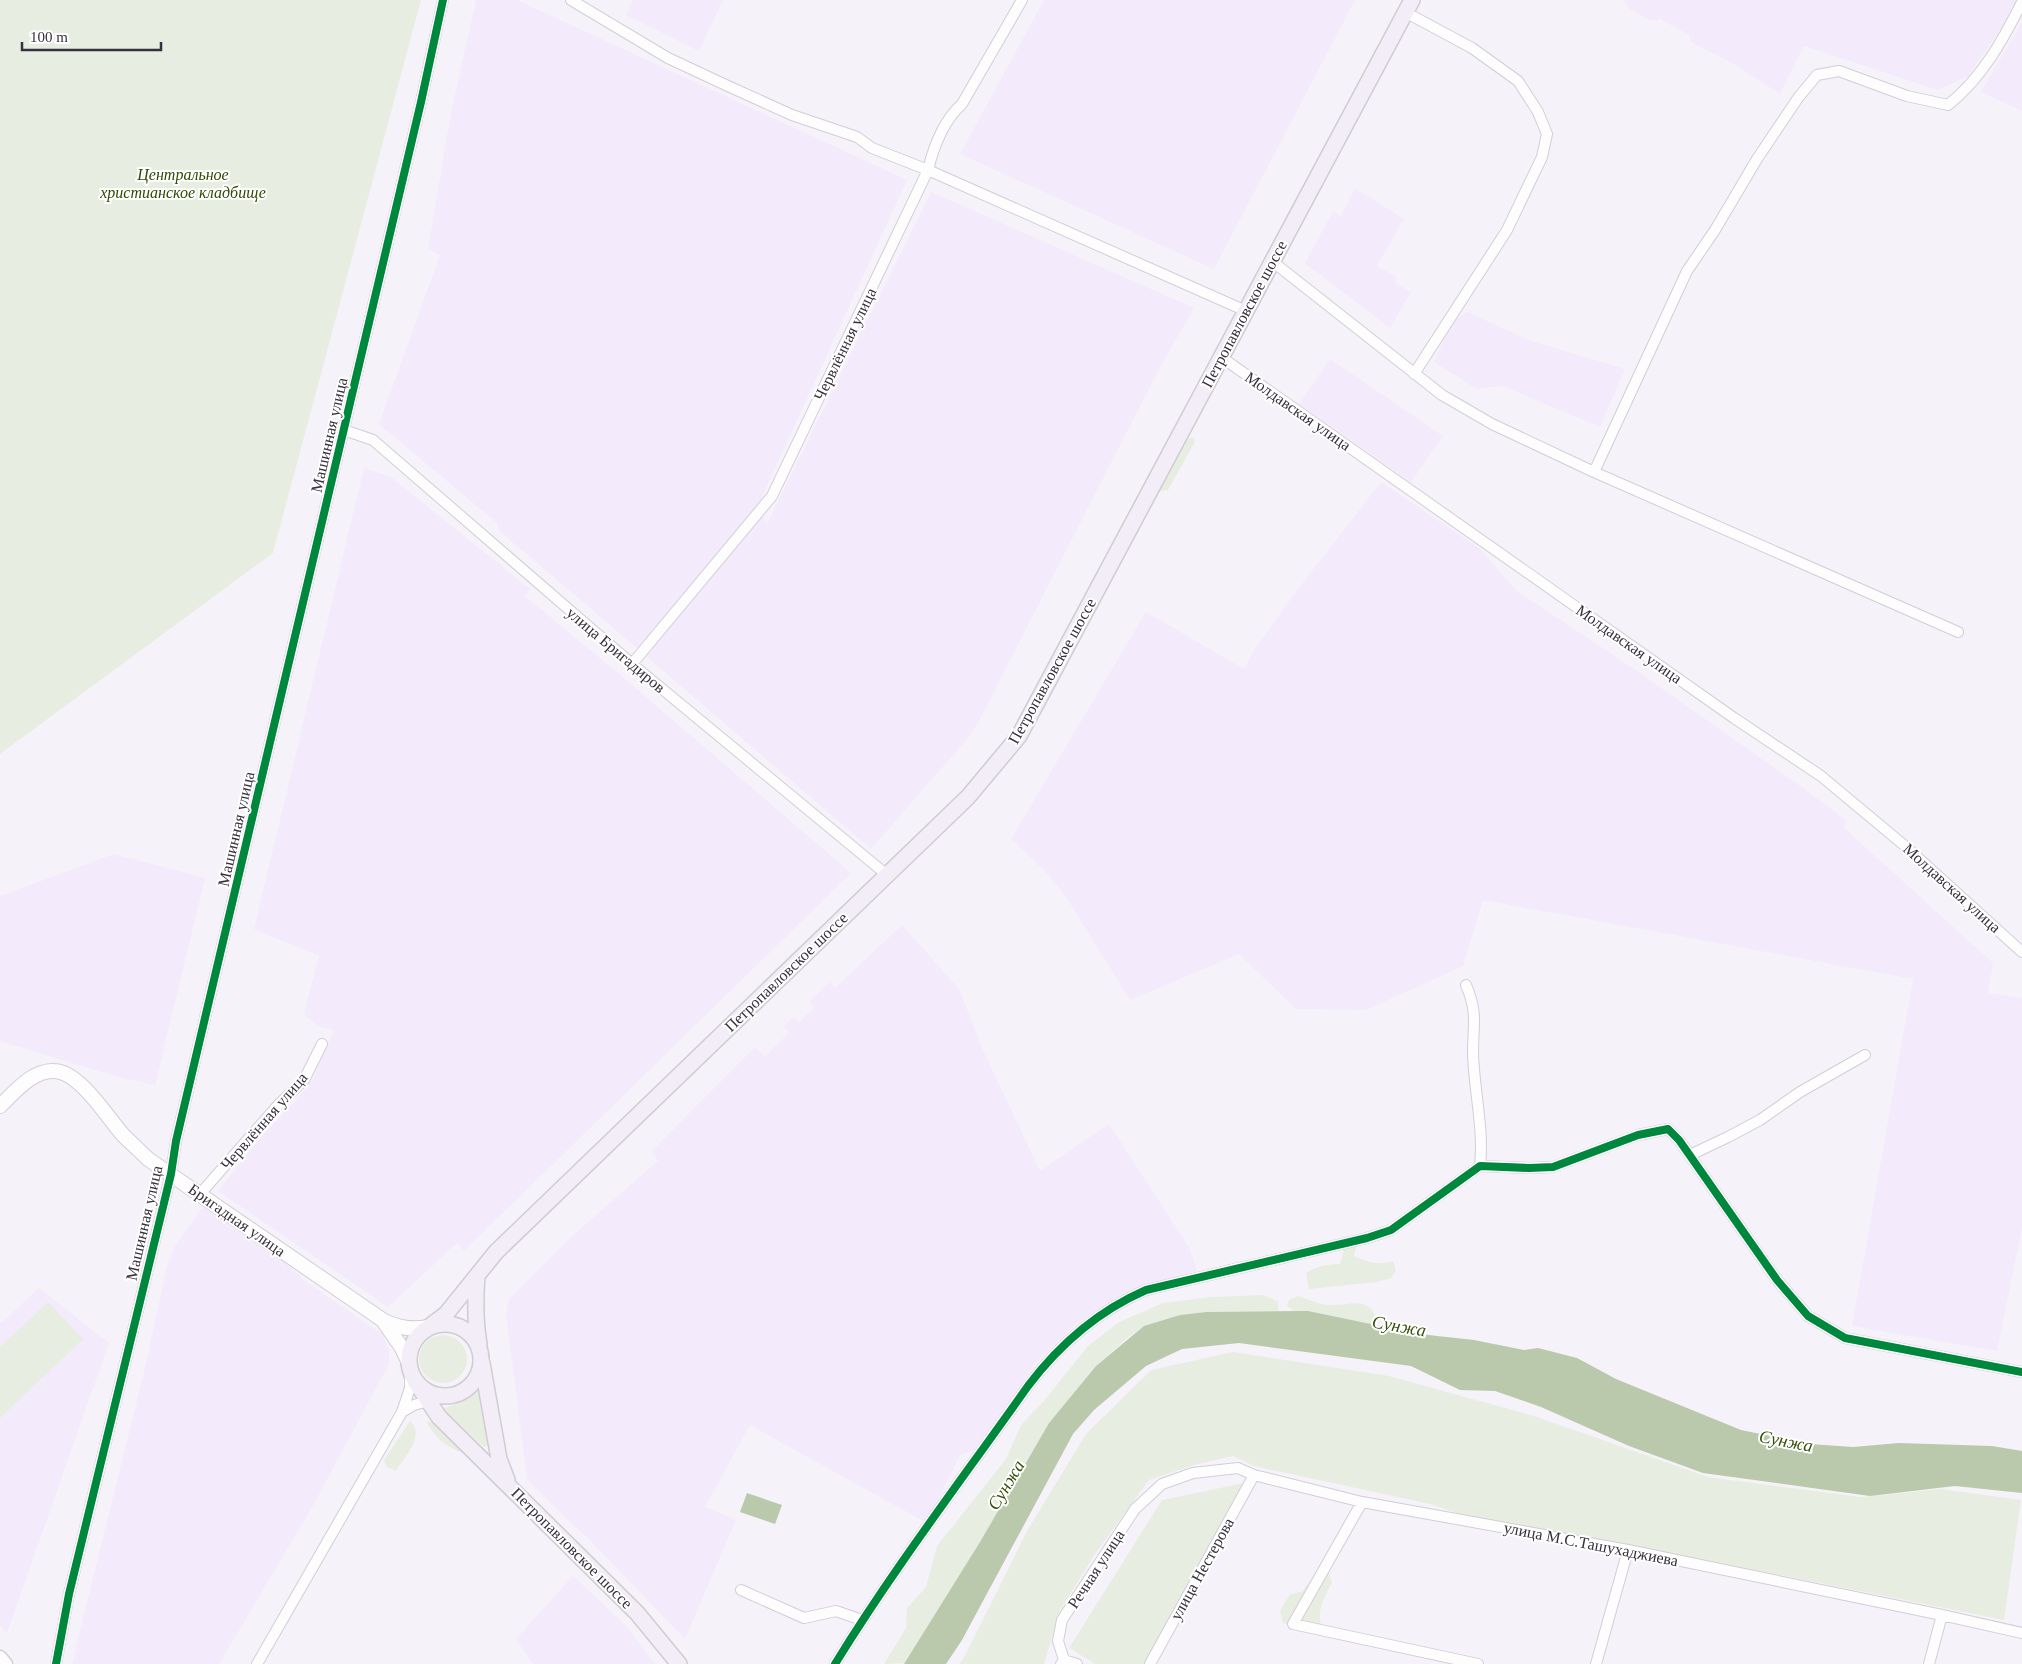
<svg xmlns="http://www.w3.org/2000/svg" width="2022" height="1664" font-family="Georgia,serif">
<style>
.built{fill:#f3eafb}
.green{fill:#e7eee1}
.water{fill:#bac9ab}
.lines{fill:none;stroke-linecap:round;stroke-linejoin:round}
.minor-casing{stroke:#d2cdd7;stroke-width:12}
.tertiary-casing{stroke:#d2cdd7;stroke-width:15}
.secondary-casing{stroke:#d2cdd7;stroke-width:16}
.primary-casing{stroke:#d0cdd2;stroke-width:18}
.minor{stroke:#fefdfe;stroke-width:10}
.tertiary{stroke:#fefdfe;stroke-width:12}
.secondary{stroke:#fefdfe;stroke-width:14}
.primary{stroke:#f2edf6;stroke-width:15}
.cycleway-casing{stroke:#fff;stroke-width:11}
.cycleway{stroke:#00873e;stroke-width:8}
.labels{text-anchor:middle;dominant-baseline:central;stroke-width:4;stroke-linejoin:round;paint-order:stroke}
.park-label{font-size:16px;font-style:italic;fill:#2d4a00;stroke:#fff}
.street-label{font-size:16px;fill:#362f3c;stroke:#fff}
.water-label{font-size:18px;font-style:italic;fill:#345008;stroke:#fff}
</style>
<rect width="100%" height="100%" fill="#f6f2f9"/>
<path class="built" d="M476,0H517L907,180L757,508L767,524L931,192L1194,308L1159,369L980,719L968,738L871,849L541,566L499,531L497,523L379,424L440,255L428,249L451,112Z
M633,0H723L699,51L626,15Z
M1044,0H1355L1214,269L960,154Z
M1624,0H2021L1968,76L1938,90L1804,46L1780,94L1732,63L1691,42L1689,35L1660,19L1651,21L1630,9Z
M2022,22V111L1981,92Z
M1355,188L1404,219L1377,266L1397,277L1395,283L1411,292L1390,328L1305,263L1333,211L1341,216Z
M1467,312L1531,341L1625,369L1600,427L1503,386L1477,389L1434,362L1452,322Z
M1330,359L1443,436L1411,482L1299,404Z
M364,468L391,477L530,589L525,596L624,678L851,873L464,1251L457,1243L388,1307L218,1191L261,1137L299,1097L314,1077L334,1030L318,1026L304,1014L319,956L254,929Z
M1381,482L1479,548L1517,591L1637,671L1796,783L1847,821L1843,827L1993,963L1988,993L2022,998V1228L1997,1351L1852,1326L1913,979L1483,900L1463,966L1366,1010L1296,1009L1239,954L1130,1000L1066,897L1044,870L1011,839L1146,612L1244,669L1254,650L1295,593Z
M114,854L205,878L155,1085L122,1078L0,1041V896Z
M902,925L959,989L983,1050L1040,1171L1109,1124L1190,1249L1197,1271L1124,1293L1076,1324L1035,1363L1012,1399L975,1449L960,1455L927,1523L750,1425L705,1507L736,1520L685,1639L587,1537L573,1525L527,1479L506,1314L509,1299L569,1239L658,1161L652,1151L755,1047L765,1056L789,1033L784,1027L794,1017L799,1022L814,1008L809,1002L830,982L835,988Z
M203,1207L289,1266L305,1281L382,1334L389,1349V1364L310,1511L219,1664H72L145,1368L167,1266L175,1246Z
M39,1288L109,1343L7,1633L0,1625V1324Z
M573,1576L627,1627L655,1664H533L516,1639Z"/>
<path class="green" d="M0,0H421L273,553L0,754Z
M1190,438H1194L1195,442L1168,490L1156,492L1187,440Z
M1345,1245L1356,1246L1354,1256C1368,1262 1377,1266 1393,1261L1396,1270L1391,1278L1377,1282L1309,1289L1306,1273C1317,1266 1327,1264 1340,1264Z
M1263,1295L1278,1301V1311L1206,1312L1180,1315L1144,1326L1126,1339L1096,1366L1049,1423L980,1542L906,1663L884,1664L906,1628L907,1608L926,1587L937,1546L1006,1459L1021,1425L1043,1402L1088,1346L1119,1322L1163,1303L1211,1297Z
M1298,1296C1307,1299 1318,1304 1328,1305C1346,1307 1369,1294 1376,1319L1369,1325L1297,1314L1287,1306L1289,1300Z
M48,1302L83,1339L0,1418V1347Z
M419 1359a24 24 0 1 1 48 0a24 24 0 1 1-48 0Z
M1233,1352L1389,1376L1534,1416L1708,1477L1861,1497L1941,1489L2021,1500L2004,1620L1636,1546L1496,1526L1430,1504L1254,1466L1233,1456L1194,1465L1149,1480L1095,1554L1060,1611L1044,1664H959L965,1656L1027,1531L1086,1434L1151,1370Z
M481,1384L490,1444L484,1447L443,1409C458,1403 470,1397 481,1384Z
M410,1421C426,1435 405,1456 396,1471L387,1467L384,1460Z
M429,1421L434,1423L464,1453C444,1446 438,1440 427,1423Z
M1249,1482L1147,1664H1095L1069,1648L1162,1500Z
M1328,1570L1332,1583C1324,1597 1317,1610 1321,1625L1313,1632L1283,1623L1280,1611L1290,1594L1302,1592L1317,1571Z"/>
<path class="water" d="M1308,1311L1419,1334L1474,1340L1524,1350L1538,1348L1577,1358L1616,1379L1741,1430L1810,1444L1853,1447L1899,1443L1992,1446L2022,1451V1493L1955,1486L1870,1496L1703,1473L1629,1446L1541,1407L1495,1391L1460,1390L1411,1366L1239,1343L1182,1349L1146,1366L1094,1410L1073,1434L962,1640L946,1664H904L980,1542L1049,1423L1096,1366L1144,1326L1180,1315L1206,1312Z
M747,1493L782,1505L775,1524L740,1512Z"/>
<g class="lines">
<defs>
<path id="minor" d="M571,0L668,58L730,87L792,115L857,137L872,148L928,170L1246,311
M1405,12L1472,48L1518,81L1538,112L1547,134L1542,157L1507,230L1414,374
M1273,262L1442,395L1492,424L1594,472L1958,632
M1221,357L1734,718L1821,776L1905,846L2022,952
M344,430L373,440L632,664L887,875
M1594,472L1687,271L1715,230L1757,159L1798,98L1817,75L1839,71L1907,96L1948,105C1982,78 2003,40 2022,2
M632,664L772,496L928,170C934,145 943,121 962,104L1022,0
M1466,985C1478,1013 1473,1024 1473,1053C1474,1091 1484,1128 1480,1166
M1690,1155L1728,1137L1760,1120L1800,1092L1865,1055
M200,1194L279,1104L304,1080L322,1044
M402,1412L414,1405L445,1396
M1362,1502L1293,1624L1478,1664
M741,1590L804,1618L836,1611L862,1620
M1064,1660L1077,1664
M56,1664L69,1594L171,1174L176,1141L421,102L443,0
M257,1664L402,1412L410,1388V1371
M835,1664C894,1568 963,1478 1028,1386C1059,1345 1098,1311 1146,1290L1367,1238L1391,1230L1480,1166L1529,1168L1553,1167L1638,1135L1668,1129L1679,1140L1777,1280L1808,1316L1845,1338L2022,1372
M1061,1664L1064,1660L1058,1641L1062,1620L1135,1509L1162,1484L1193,1473L1238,1468L1254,1475L1362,1502L1628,1550L1942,1615L2022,1633
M1150,1664L1254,1475
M1596,1664L1628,1550
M1929,1664L1942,1615"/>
<path id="tertiary" d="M0,1657L6,1664"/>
<path id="secondary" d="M0,1106C14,1093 32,1070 54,1071C79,1071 107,1117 123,1135C131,1143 140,1151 148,1159L384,1321C400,1328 411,1330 429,1327
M384,1322L402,1348L409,1363"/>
<path id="primary" d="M477,1276C475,1300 475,1321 479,1344
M409 1360a36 36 0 1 1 72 0a36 36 0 1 1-72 0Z
M429,1327L446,1314L496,1252L968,797L1019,736L1412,0
M482,1363L499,1459L507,1480
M415,1381L439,1417L637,1613L679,1664"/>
</defs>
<use href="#minor" class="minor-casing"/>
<use href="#tertiary" class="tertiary-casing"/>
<use href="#secondary" class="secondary-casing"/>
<use href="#primary" class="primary-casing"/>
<use href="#minor" class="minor"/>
<use href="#tertiary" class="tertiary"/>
<use href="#secondary" class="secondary"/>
<use href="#primary" class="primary"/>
<defs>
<path id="cycleway" d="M56,1664L69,1594L171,1174L176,1141L421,102L443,0
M835,1664C894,1568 963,1478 1028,1386C1059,1345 1098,1311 1146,1290L1367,1238L1391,1230L1480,1166L1529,1168L1553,1167L1638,1135L1668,1129L1679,1140L1777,1280L1808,1316L1845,1338L2022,1372"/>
</defs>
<use href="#cycleway" class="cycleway-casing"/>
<use href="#cycleway" class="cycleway"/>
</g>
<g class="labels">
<g class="park-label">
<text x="183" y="174">Центральное<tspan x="183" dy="18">христианское кладбище</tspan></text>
</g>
<g class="street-label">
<text transform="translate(1244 314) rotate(-62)">Петропавловское шоссе</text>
<text transform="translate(845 344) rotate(-64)">Червлённая улица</text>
<text transform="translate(1298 411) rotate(35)">Молдавская улица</text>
<text transform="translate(329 435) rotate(-77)">Машинная улица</text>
<text transform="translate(1629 644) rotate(35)">Молдавская улица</text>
<text transform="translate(616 650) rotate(40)">улица Бригадиров</text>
<text transform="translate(1052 671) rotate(-61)">Петропавловское шоссе</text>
<text transform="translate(236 829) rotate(-77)">Машинная улица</text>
<text transform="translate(1952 888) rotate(42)">Молдавская улица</text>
<text transform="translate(786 972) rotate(-44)">Петропавловское шоссе</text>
<text transform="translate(264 1121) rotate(-49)">Червлённая улица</text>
<text transform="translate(237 1220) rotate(35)">Бригадная улица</text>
<text transform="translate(144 1223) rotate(-77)">Машинная улица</text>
<text transform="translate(1591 1544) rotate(11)">улица М.С.Ташухаджиева</text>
<text transform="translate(572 1548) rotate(45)">Петропавловское шоссе</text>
<text transform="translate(1096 1569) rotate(-57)">Речная улица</text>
<text transform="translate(1202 1569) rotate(-61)">улица Нестерова</text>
</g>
<g class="water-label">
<text transform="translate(1399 1326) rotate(10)">Сунжа</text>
<text transform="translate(1786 1441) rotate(11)">Сунжа</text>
<text transform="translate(1006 1485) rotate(-59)">Сунжа</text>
</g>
</g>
<path d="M22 42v8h139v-8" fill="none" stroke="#362f3c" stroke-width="2.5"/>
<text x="30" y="42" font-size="15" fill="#362f3c" stroke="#ffffff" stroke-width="4" paint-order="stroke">100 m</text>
</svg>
